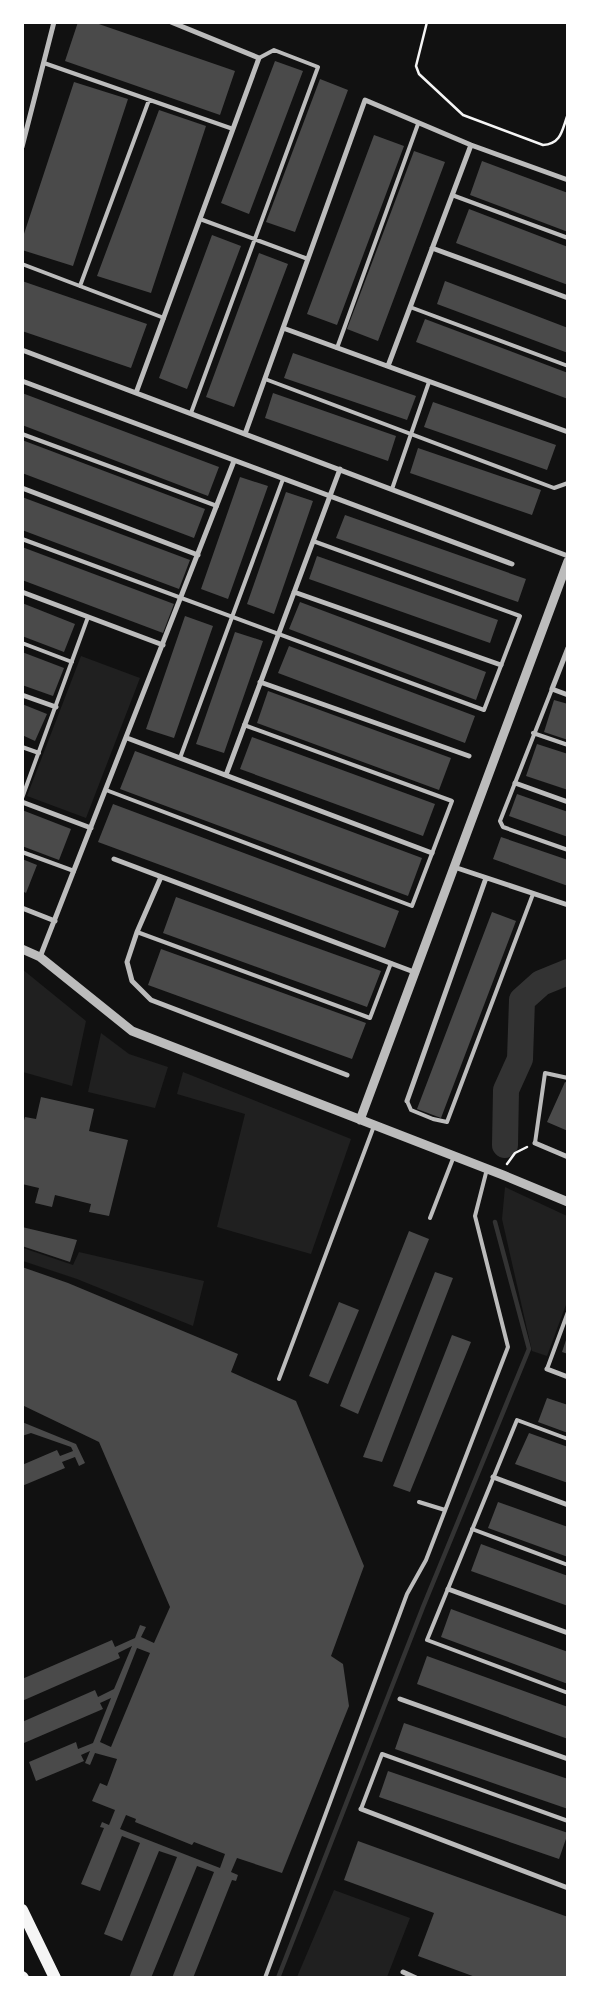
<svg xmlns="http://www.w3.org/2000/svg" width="590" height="2000" font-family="Raleway,sans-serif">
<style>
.green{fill:#202020}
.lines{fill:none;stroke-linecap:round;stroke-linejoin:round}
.stream{stroke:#333;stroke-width:4.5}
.river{stroke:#333;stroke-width:26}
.building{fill:#4a4a4a;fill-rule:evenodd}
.path{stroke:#f5f5f5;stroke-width:2.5}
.service{stroke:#bcbcbc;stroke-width:4}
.minor{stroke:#bcbcbc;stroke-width:5}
.tertiary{stroke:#bcbcbc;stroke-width:9}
.primary{stroke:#f5f5f5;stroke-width:12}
</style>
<rect width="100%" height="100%" fill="#111"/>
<path class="green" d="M81,656L140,678L86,818L27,796Z
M22,969L86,1021L72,1086L23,1072Z
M101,1033L129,1054L168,1067L155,1108L88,1092Z
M183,1072L351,1139L311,1254L217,1227L245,1114L177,1094Z
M505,1187L567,1216V1302L547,1356L532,1351L502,1219Z
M23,1248L73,1265L79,1252L204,1281L193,1326L77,1279L23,1261Z
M334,1890L410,1918L387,1977H297Z"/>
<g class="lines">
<path class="stream" d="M278,1978L423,1607L529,1349L495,1222"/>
<path class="river" d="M505,1145L506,1090L520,1059L522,1000L541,983L568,972"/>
</g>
<path class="building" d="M78,22H93L235,71L220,115L65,61Z
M275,61L303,71L249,214L221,203Z
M320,79L348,90L295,232L266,222Z
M74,82L128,99L73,266L22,250V240Z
M159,110L206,126L151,293L97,276Z
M374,135L404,146L337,325L307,314Z
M414,151L445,162L378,341L347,329Z
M482,161L568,193V232L470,195Z
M469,209L568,247V285L456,243Z
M212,235L241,246L187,389L159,378Z
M259,253L288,264L234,407L206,397Z
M22,281L147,324L131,368L22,331Z
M445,281L568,328V353L437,304Z
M425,319L568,373V399L416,342Z
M293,353L416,396L407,420L284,378Z
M22,393L219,467L208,496L22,425Z
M273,393L396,436L388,461L265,418Z
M433,402L556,445L547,470L424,427Z
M22,440L205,509L194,538L22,473Z
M418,448L541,490L532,515L410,473Z
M240,477L268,486L228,599L201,589Z
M286,492L313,501L274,614L247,604Z
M22,497L190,560L179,589L22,530Z
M345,515L526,579L518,602L336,538Z
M22,547L174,604L163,633L22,580Z
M317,556L498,620L490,643L309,579Z
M300,602L486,672L476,700L289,629Z
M22,603L75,624L64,652L22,636Z
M185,616L213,626L174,738L146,729Z
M235,632L263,641L224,753L196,744Z
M289,646L475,716L465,743L278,673Z
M22,652L64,668L53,696L22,685Z
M268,691L451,758L439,790L257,723Z
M554,700L568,704V740L544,732Z
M22,704L47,714L35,741L22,735Z
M252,737L435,804L423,836L240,769Z
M537,744L568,754V790L526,776Z
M135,751L422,858L408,896L120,789Z
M517,794L568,812V837L509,816Z
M113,804L399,911L385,948L98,842Z
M22,810L71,829L59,860L22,846Z
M501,837L568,860V886L493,859Z
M22,859L37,865L26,893L22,891Z
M176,897L381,971L367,1007L163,933Z
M492,912L516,921L441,1118L417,1109Z
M161,949L366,1023L352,1059L148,985Z
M565,1082L568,1083V1131L547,1122Z
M41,1097L94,1109L89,1131L128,1140L109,1216L89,1212L91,1204L55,1195L52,1207L35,1203L39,1188L22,1184V1127L25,1117L36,1119Z
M22,1227L77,1240L70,1262L22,1246Z
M409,1231L429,1239L358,1414L340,1406Z
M22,1267L68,1283L238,1354L231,1372L296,1401L364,1566L331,1656L343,1664L349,1706L282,1873L237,1858L231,1872L238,1875L236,1881L232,1880L193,1978H172L214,1872L197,1866L151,1978H129L177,1857L159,1851L122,1941L104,1934L140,1843L122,1836L100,1891L81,1884L104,1828L100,1827L102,1822L109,1825L115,1810L92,1801L100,1783L107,1786L117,1759L95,1753L90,1765L85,1763L90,1751L81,1755L84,1761L36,1781L29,1762L76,1742L78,1749L93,1743L111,1698L100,1703L103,1709L24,1743L22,1739V1722L95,1690L98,1697L114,1689L132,1646L118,1653L120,1658L22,1701V1679L112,1640L115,1647L135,1638L140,1625L146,1627L141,1637L154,1643L170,1607L99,1442L22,1405ZM137,1648L150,1653L111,1747L100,1742ZM126,1815L136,1819L135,1822L192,1845L194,1842L225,1854L220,1868L120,1829Z
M435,1272L453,1278L382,1462L363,1457Z
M339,1302L359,1310L328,1384L309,1376Z
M452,1335L471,1342L410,1492L393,1486Z
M567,1337H568V1354L562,1352Z
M547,1398L568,1405V1433L538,1422Z
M22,1422L76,1444L85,1463L79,1466L75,1457L62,1462L65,1468L22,1486V1465L57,1450L60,1456L73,1451L71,1447L31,1433L22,1436Z
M529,1433L568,1447V1483L515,1464Z
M498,1502L568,1527V1557L488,1528Z
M481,1544L568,1576V1606L471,1571Z
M451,1609L568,1652V1684L441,1637Z
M427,1656L568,1707V1739L417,1684Z
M404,1723L568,1779V1809L395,1749Z
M388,1771L568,1833L559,1859L379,1797Z
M358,1841L568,1917V1978H478L418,1956L434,1913L344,1880Z"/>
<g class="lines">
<path class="path" d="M427,22L416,66L419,74L463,115L543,145C562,144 562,129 568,114
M507,1164L515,1153L527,1147"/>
<path class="service" d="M44,63L233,129
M452,195L568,238
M200,219L308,259
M22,264L164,318
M80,286L149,100
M410,307L568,366
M337,348L418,124
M265,379L554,488L568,483
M191,413L318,67L274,50L259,58
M22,434L217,506
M392,489L429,382
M22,539L484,710L520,616L313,541
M22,643L72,662
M552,689L500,821L503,827L568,850
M533,733L568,745
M22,747L39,753
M180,758L283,479
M106,790L412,906L452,801L244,725
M22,798L88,617
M22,852L74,871
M137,932L370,1018L391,963
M407,1101L411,1110L433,1119L447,1122L533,894
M535,1143L545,1073L568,1078
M430,1218L454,1156
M547,1369L568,1312
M279,1379L374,1126
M568,1439L517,1420L427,1640L568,1693
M419,1502L445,1510
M472,1529L568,1565
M361,1809L382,1754L568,1821
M265,1978L407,1594L426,1560L508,1347L475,1216L487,1169"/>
<path class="minor" d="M22,147L54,22
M432,248L568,298
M283,328L568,432
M22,350L568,556
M388,366L471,145
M22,381L512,564
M136,393L259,58L171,22
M245,434L365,100L471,145L568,180
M22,488L198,555
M22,592L163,645
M294,592L501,665
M568,648L552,689L568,695
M260,682L469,756
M22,695L56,707
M127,738L432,853
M226,775L340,469
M515,783L568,802
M22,802L91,828
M114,859L414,972
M454,867L568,905
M161,877L137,932L127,962L132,981L151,1000L347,1075
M22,908L55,921
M40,957L234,461
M407,1101L486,878
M535,1143L568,1157
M547,1369L568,1377
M493,1477L568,1505
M448,1589L568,1633
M400,1699L568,1759
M361,1809L568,1888
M403,1972L416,1978"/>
<path class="tertiary" d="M22,949L40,957L132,1031L503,1175L568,1202
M360,1120L568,561"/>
<path class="primary" d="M22,1910L55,1978
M22,1977L23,1978"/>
</g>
<rect width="590" height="2000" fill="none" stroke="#ffffff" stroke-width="48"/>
</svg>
